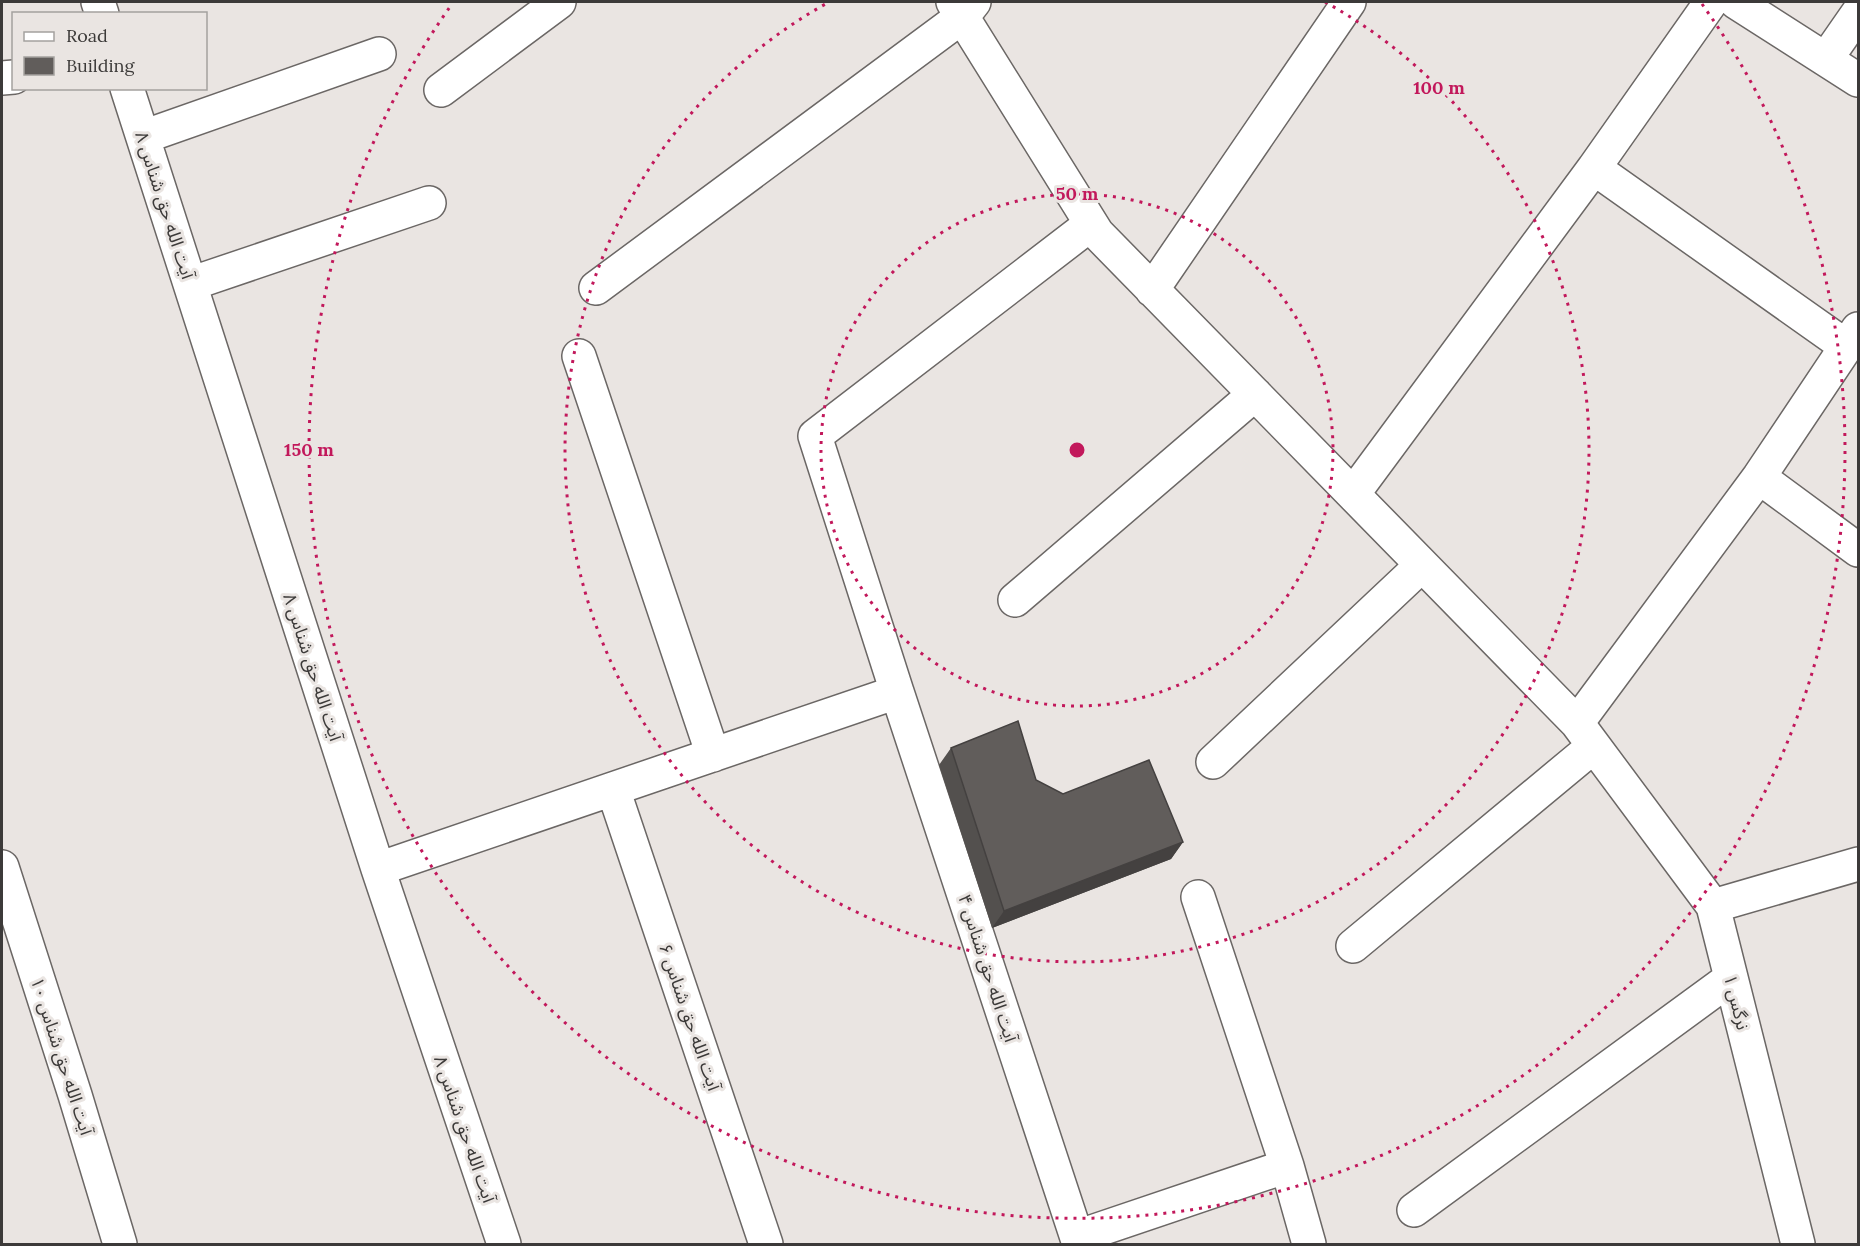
<svg xmlns="http://www.w3.org/2000/svg" width="1860" height="1246" font-family="Lora,'Noto Sans Arabic',serif">
<style>
.lines{fill:none;stroke-linecap:round;stroke-linejoin:round}
.minor-casing{stroke:#6b6765;stroke-width:36}
.minor{stroke:#fff;stroke-width:33}
.wall{fill:#53504e}
.shaded-wall{fill:#444140}
.building{fill:#615d5b;stroke:#444140;stroke-width:1.5}
.ring{fill:none;stroke:#c2185b;stroke-width:3;stroke-dasharray:3 6}
.labels{text-anchor:middle;dominant-baseline:central;stroke-width:6;stroke-linejoin:round;paint-order:stroke}
.street-label{font-size:18px;fill:#3c3a39;stroke:#eae5e2}
.centre{fill:#c2185b;stroke:#eae5e2;stroke-width:3}
.ring-label{font-size:18px;text-anchor:middle;font-weight:bold;fill:#c2185b;stroke:#eae5e2;stroke-width:6;stroke-linejoin:round;paint-order:stroke}
</style>
<rect width="100%" height="100%" fill="#eae5e2"/>
<g class="lines">
<defs>
<path id="minor" d="M98,2L102,14
M953,2L1097,233L1577,723L1713,906
M1711,2L1594,168L1847,347
M1736,2L1858,80
M1826,59L1858,13
M2,78L14,77
M127,88L378,869L504,1244
M441,90L559,2
M143,137L379,54
M190,284L429,203
M596,288L963,16L974,2
M1152,290L1349,2
M579,356L713,755
M1759,477L1858,550
M1353,494L1594,168
M1015,600L1255,394
M897,692L1079,1244
M1577,723L1759,477L1858,329
M1213,762L1422,565
M613,789L766,1244
M2,867L75,1095L120,1244
M378,869L897,692L815,436L1091,224
M1353,946L1594,746
M1287,1166L1309,1244
M1414,1210L1731,978
M1077,1237L1287,1166L1198,897
M1798,1244L1713,906L1858,864"/>
</defs>
<use href="#minor" class="minor-casing"/>
<use href="#minor" class="minor"/>
</g>
<path class="wall" d="M951,748L1063,794L1183,842L1171,859L992,928L939,765Z"/>
<path class="shaded-wall" d="M1183,842L1171,859L992,928L1004,911Z"/>
<path class="building" d="M1018,721L1036,780L1063,794L1149,760L1183,842L1004,911L951,748Z"/>
<g class="ring">
<circle cx="1077" cy="450" r="256"/>
<path d="M1325 2A512 512 0 1 1 829 2"/>
<path d="M1702 4A768 768 0 1 1 452 4"/>
</g>
<g class="labels">
<g class="street-label">
<text transform="translate(165 205) rotate(72)">آیت الله حق شناس ۸</text>
<text transform="translate(313 667) rotate(72)">آیت الله حق شناس ۸</text>
<text transform="translate(988 968) rotate(72)">آیت الله حق شناس ۴</text>
<text transform="translate(1737 1002) rotate(76)">نرگس ۱</text>
<text transform="translate(690 1017) rotate(71)">آیت الله حق شناس ۶</text>
<text transform="translate(62 1056) rotate(72)">آیت الله حق شناس ۱۰</text>
<text transform="translate(465 1129) rotate(71)">آیت الله حق شناس ۸</text>
</g>
</g>
<circle cx="1077" cy="450" r="9" class="centre"/>
<g class="ring-label">
<text x="1439" y="94">100 m</text>
<text x="1077" y="200">50 m</text>
<text x="309" y="456">150 m</text>
</g>
<rect width="1860" height="1246" fill="none" stroke="#3c3a39" stroke-width="6"/>
<rect x="12" y="12" width="195" height="78" fill="#eae5e2" stroke="#a4a19e" stroke-width="1.5"/>
<rect x="24" y="32" width="30" height="9" fill="#ffffff" stroke="#a4a19e" stroke-width="1.5"/>
<text x="66" y="42" font-size="18" fill="#3c3a39">Road</text>
<rect x="24" y="57" width="30" height="18" fill="#615d5b" stroke="#a4a19e" stroke-width="1.5"/>
<text x="66" y="72" font-size="18" fill="#3c3a39">Building</text>
</svg>
